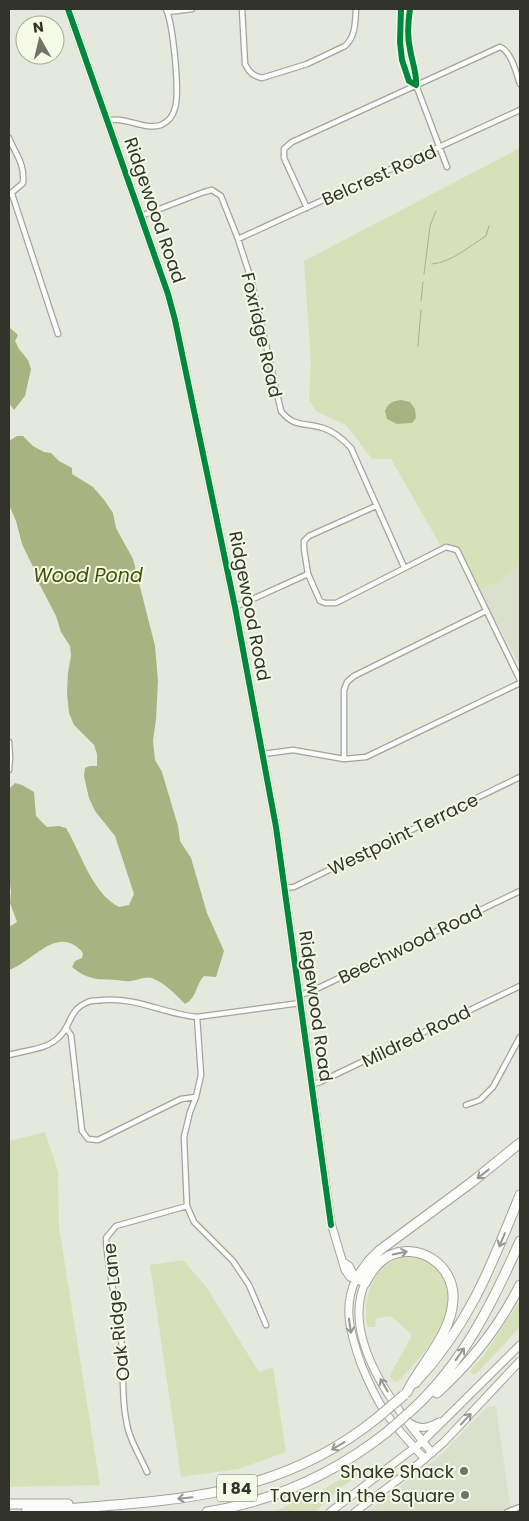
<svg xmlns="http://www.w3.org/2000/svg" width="529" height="1521" font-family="Poppins,sans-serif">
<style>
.built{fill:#dbe0cc}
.green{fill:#d6e1ba}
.water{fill:#a7b482}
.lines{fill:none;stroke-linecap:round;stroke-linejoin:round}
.stream{stroke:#a7b482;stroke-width:1}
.minor-casing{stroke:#a2a49c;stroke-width:7}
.secondary-casing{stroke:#a2a49c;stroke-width:9}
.motorway-casing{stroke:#a2a49c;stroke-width:11}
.minor{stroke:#fbfcfa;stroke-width:4.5}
.secondary{stroke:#fbfcfa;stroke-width:7}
.motorway{stroke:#fbfcfa;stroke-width:9}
.motorway-bridge-casing{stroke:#a2a49c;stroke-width:11;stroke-linecap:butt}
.motorway-bridge{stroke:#fbfcfa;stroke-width:9}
.cycleway-casing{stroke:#f4fae5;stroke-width:9}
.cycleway{stroke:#00873e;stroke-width:6}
.oneway{stroke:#969893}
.poi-dot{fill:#71736a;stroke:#f4fae5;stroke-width:2}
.labels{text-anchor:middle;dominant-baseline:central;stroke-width:4;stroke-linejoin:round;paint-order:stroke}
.shield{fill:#f4fae5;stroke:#6c6f64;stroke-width:1}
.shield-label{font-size:16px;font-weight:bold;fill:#32342c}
.street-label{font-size:18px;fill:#32342c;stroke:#f4fae5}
.poi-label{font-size:18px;fill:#32342c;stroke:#f4fae5;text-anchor:end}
.water-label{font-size:19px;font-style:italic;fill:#424f00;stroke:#f4fae5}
</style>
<rect width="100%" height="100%" fill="#e5e8dd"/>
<path class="built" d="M520,564V666L480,591L501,581Z
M496,1406L511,1512H368L442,1454L487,1407Z"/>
<path class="green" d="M520,148V564L501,581L480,591L459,548L452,545L441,546L391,459H372L346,425L316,411L309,400L311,362L304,261Z
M45,1132L58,1172L59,1227L100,1485L9,1487V1141Z
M403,1257C420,1257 429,1259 439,1273C468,1313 423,1353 399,1381L395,1382L390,1377L391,1373L411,1337V1334L391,1316L378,1318L375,1320L376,1324L375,1327H368C365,1321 366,1318 366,1312C365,1288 379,1263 403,1257Z
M183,1260L207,1288L259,1372L273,1367L286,1452L239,1469L181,1477L150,1265Z
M520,1301V1327L477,1373L473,1375L470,1371L484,1355Z
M361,1467H365L367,1470L339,1489L315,1512H267L281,1509L300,1499L314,1495Z"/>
<path class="water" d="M9,327L18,335L15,341L19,349L28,360L31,369L25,396L14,410L9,403Z
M401,400L410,402L415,409L416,418L412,423L397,424L387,419L385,411C388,403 393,401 401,400Z
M17,436H23L33,446L44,452L51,453L59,461L72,468V474L93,487L105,501L113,513L116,528L133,559L155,646L158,681L156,719L153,741L155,760L162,772L178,826L180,841L191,858L207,913L224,951L216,977L204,976C196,984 197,998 185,1004C176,995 166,984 154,979C146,975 139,980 131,981C126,982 121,980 116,980C96,979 88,980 72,967L75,961L82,958L83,953C58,923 33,962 9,970V927L17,922L10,903L11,892L9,877V789L15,783L22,785L34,792L36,816L47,827L59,826L66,828C81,853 92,893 119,907L129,905L134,894L115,836L95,811L89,798L84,776L85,768L90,766H97V754L94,745L74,725L69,713L67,693L68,673L71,655L70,646L61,632L56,616L41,587L35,578L34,569L22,544L16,521L9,505V441Z"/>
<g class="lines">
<path class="stream" d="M432,264C453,262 469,246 486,236L489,226
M424,274L430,226L436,211
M421,301L423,282
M418,346L421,310"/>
<defs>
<path id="minor" d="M242,9L245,64C249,72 253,76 262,78L307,64L345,46C356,36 355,22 356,9
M401,9L400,42L402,60L409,81L416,85
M410,9C408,22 407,36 410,49C412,62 417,73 416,85L447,167
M168,12L192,9
M107,121C124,115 143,131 161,125C168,122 173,116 175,108C180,92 173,24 166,9
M9,138C16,155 25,164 23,183L9,195
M12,194L58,334
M307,208L284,158V149L292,142L500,47C512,52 516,73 520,84
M141,216L204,192L212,190L221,196L238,239L251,279L281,411C294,428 305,422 323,428C335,432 343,439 351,448L404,567
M238,239L520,110
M308,574L320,601L325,603H336L446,547L457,550L520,680
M235,607L308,574L304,549V541L309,536L376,506
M9,742L10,758L9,770
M263,754L293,750L344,759L366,757L520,683
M344,759V690L347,682L354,676L486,611
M285,888L294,887L520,777
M299,995L310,992L520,891
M197,1017L201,1075L196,1097L190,1112L184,1137L187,1206L194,1222L233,1261L249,1285L266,1325
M66,1028L71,1035L82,1131L88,1139L98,1140L181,1099L196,1097
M9,1055C25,1050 47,1050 59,1037C72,1025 68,1010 88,1002C92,1000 98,1001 103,1000C136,997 165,1014 197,1017L300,1003
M311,1085L320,1082L520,986
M466,1105L480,1100L493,1087L520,1037
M147,1472C141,1458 132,1444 128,1429C120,1397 125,1362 120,1329C116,1299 107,1269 106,1238L116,1226L187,1206
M507,1512L520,1507"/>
<path id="secondary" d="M68,9L168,294L175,320L235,607L276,827L331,1223L345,1270L350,1277L365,1283C340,1340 398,1411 432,1453
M343,1262L349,1266L356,1279C342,1308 351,1335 361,1364C368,1381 375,1397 385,1412C397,1429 411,1444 425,1459
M410,1423C420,1430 428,1428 439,1422
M330,1512L422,1442L520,1345
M355,1512L415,1467L444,1442L520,1361"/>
<path id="motorway" d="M356,1279L369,1261L380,1250L472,1182L520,1143
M365,1283C370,1273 377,1263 387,1257C418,1240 455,1265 453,1300C451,1335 422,1362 407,1392
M415,1383C469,1325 491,1267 520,1195
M437,1393C471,1362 500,1325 520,1285
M413,1409C463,1363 493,1302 520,1241
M9,1504H68
M26,1512C154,1501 271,1504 377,1418
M207,1512C274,1501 334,1474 387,1432"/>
</defs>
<use href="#minor" class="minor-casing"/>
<use href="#secondary" class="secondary-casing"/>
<use href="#motorway" class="motorway-casing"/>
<use href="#minor" class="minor"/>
<use href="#secondary" class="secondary"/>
<use href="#motorway" class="motorway"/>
<defs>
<path id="motorway-bridge" d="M377,1418L404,1395
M387,1432L413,1409"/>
</defs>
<use href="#motorway-bridge" class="motorway-bridge-casing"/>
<use href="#motorway-bridge" class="motorway-bridge"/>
<defs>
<path id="cycleway" d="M68,9L168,294L175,320L235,607L276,827L331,1225
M401,9L400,42L402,60L409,81L416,85C417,73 412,62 410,49C407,36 408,22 410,9"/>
</defs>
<use href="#cycleway" class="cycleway-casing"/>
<use href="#cycleway" class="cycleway"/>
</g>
<defs><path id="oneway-shaft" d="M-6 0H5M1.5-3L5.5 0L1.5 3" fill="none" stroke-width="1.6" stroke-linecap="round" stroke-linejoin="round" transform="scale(1.25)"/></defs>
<g class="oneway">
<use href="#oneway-shaft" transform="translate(483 1174) rotate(142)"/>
<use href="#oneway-shaft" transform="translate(502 1240) rotate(113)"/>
<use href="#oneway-shaft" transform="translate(400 1253) rotate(-12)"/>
<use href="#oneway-shaft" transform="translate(350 1326) rotate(82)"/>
<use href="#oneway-shaft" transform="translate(460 1354) rotate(-55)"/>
<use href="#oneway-shaft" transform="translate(384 1385) rotate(-120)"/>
<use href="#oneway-shaft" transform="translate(466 1419) rotate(-47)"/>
<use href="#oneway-shaft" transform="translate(338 1446) rotate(149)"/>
<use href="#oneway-shaft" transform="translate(185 1498) rotate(174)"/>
</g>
<g class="poi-dot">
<circle cx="464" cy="1471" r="5"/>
<circle cx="465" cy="1495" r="5"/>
</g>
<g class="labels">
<rect class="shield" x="217" y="1474.5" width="40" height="27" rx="4"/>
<g class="shield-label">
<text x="237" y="1488">I 84</text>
</g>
<g class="street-label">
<text transform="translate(379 175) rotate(-24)">Belcrest Road</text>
<text transform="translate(155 210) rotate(71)">Ridgewood Road</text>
<text transform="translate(262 335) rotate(77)">Foxridge Road</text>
<text transform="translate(250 606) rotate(79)">Ridgewood Road</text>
<text transform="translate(403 834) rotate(-26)">Westpoint Terrace</text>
<text transform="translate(410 944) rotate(-26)">Beechwood Road</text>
<text transform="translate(316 1006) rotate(82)">Ridgewood Road</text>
<text transform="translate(416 1036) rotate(-26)">Mildred Road</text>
<text transform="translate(116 1312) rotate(-96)">Oak Ridge Lane</text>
</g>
<g class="poi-label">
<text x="454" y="1471">Shake Shack</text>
<text x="455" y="1495">Tavern in the Square</text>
</g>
<g class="water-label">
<text x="88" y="575">Wood Pond</text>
</g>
</g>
<rect width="529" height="1521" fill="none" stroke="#32342c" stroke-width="20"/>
<g transform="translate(40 40) rotate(352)"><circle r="24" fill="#f4fae5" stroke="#a6ab9b"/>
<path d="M0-4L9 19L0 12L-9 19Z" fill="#71736a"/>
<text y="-8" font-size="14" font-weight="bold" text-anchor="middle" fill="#32342c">N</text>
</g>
</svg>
